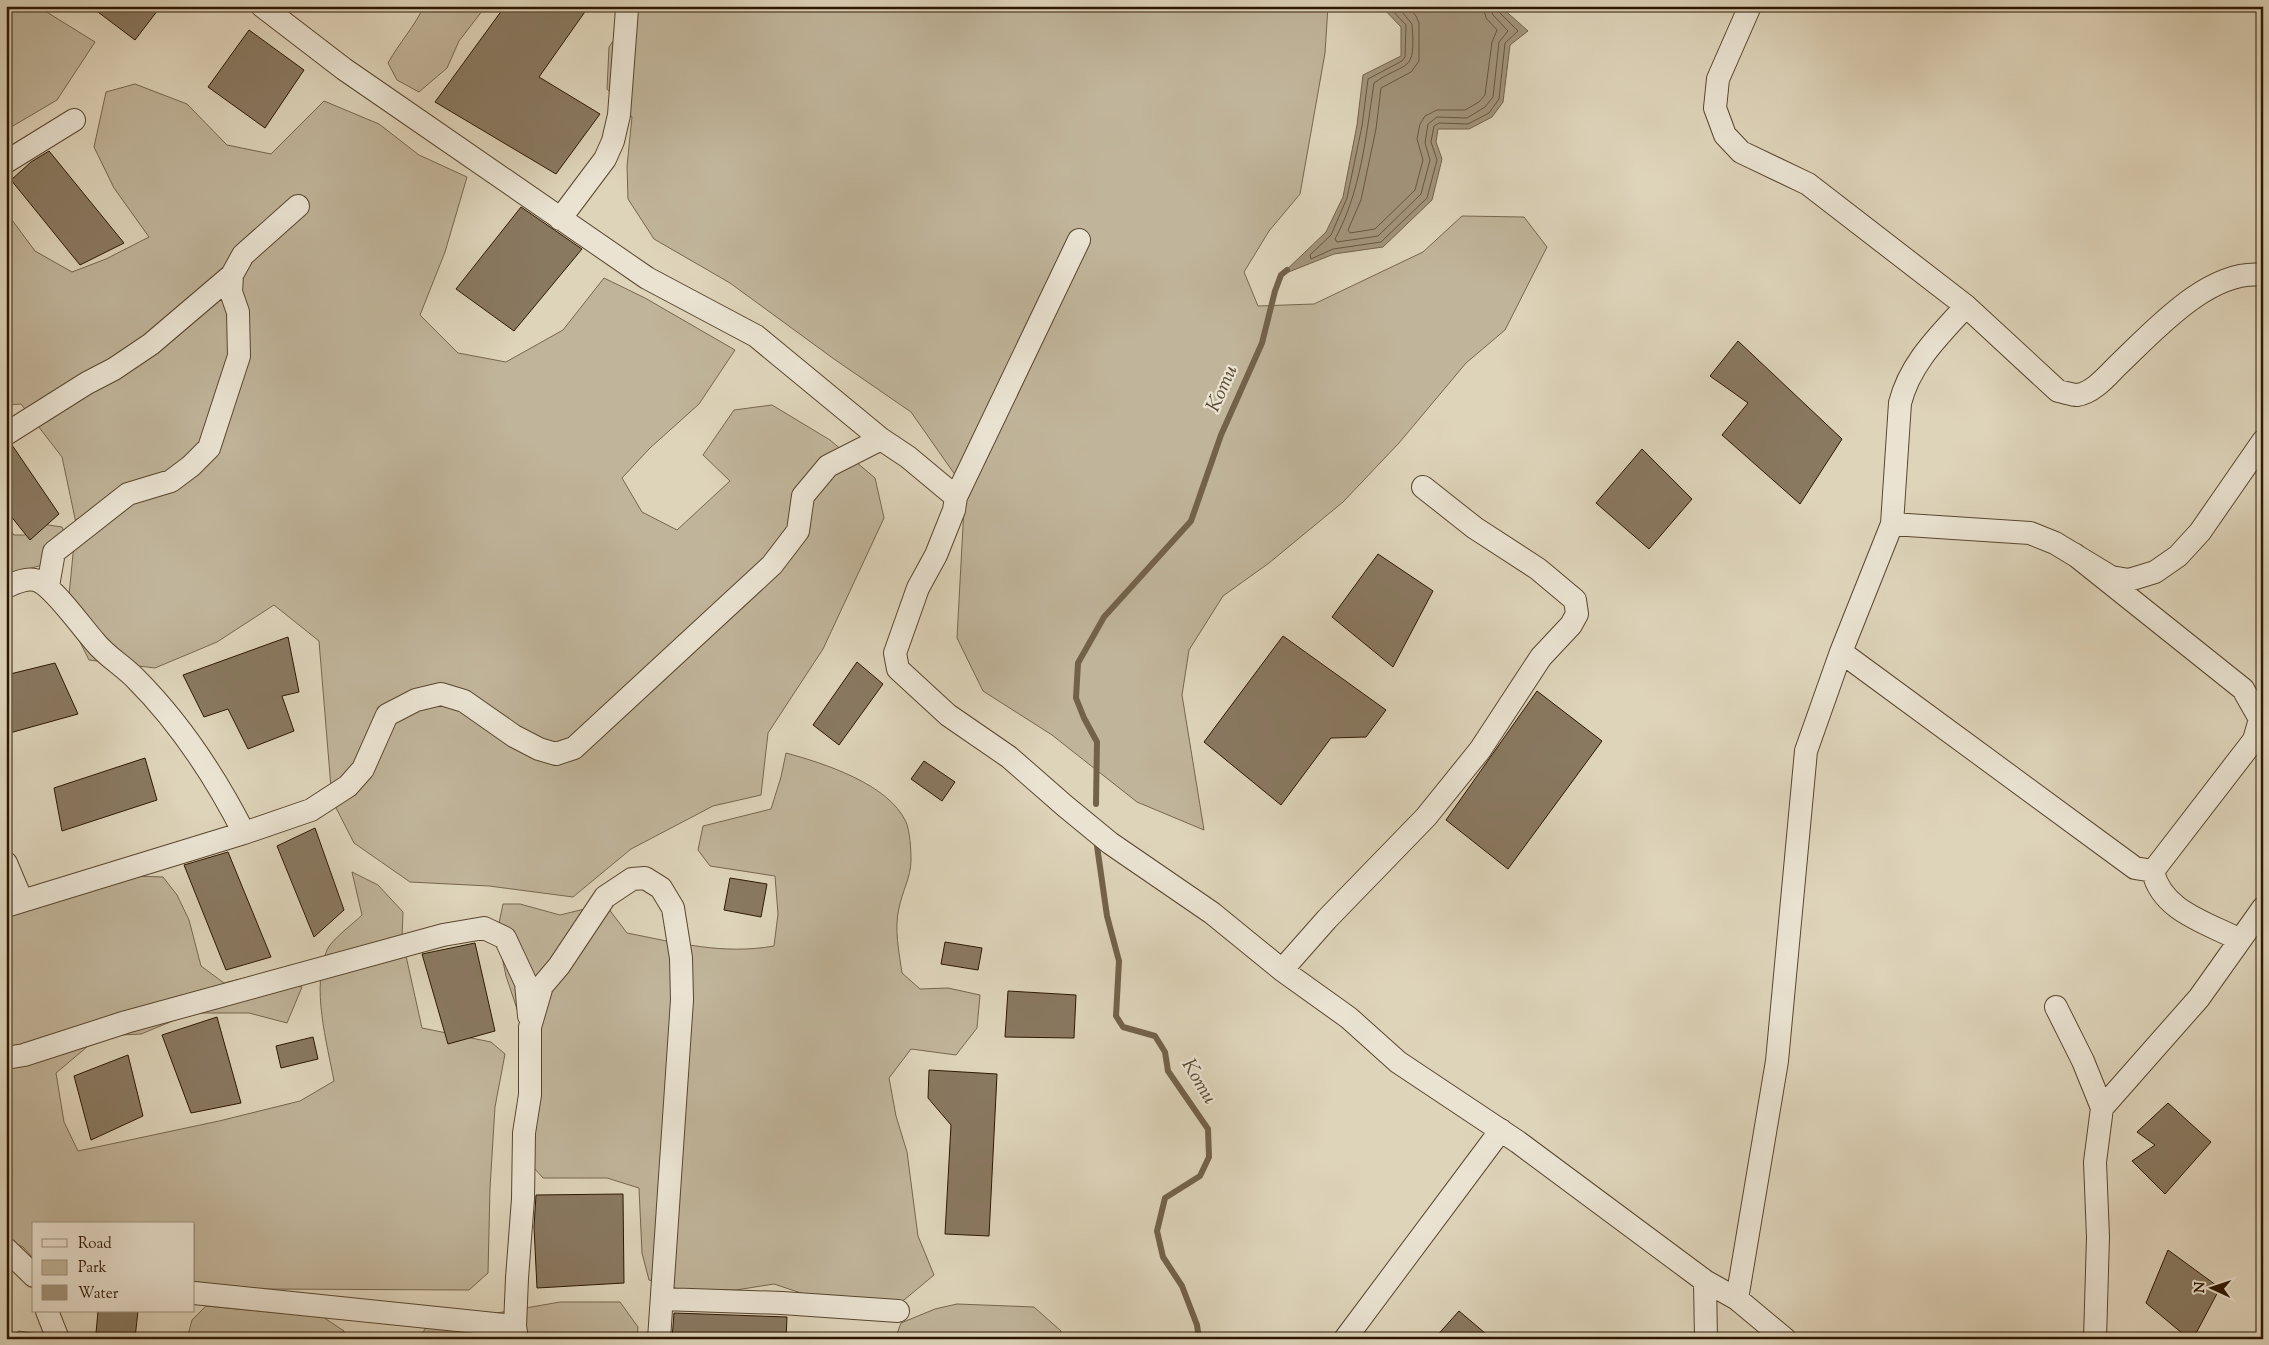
<svg xmlns="http://www.w3.org/2000/svg" width="2269" height="1345" font-family="'Sorts Mill Goudy',serif">
<style>
.green{fill:#c0b49a;stroke:#76664d}
.water{fill:#a2947b;stroke:#73624a}
.lines{fill:none;stroke-linecap:round;stroke-linejoin:round}
.shore{stroke:#68563e;stroke-width:1}
.stream{stroke:#73624a;stroke-width:6}
.building{fill:#897961;stroke:#2d1700}
.minor-casing{stroke:#59462e;stroke-width:24}
.minor{stroke:#eae3d2;stroke-width:22}
.labels{text-anchor:middle;dominant-baseline:central;stroke-width:4.5;stroke-linejoin:round;paint-order:stroke}
.water-label{font-size:20px;font-style:italic;fill:#5c4931;stroke:#eae3d2}
</style>
<rect width="100%" height="100%" fill="#ded4ba"/>
<filter id="stains"><feTurbulence type="fractalNoise" baseFrequency=".004" numOctaves="4"/><feColorMatrix values="0 0 0 0 .2 0 0 0 0 .09 0 0 0 0 .02 0 0 0 .5 -.17"/></filter>
<radialGradient id="worn" r=".72"><stop offset=".6" stop-color="#630" stop-opacity="0"/><stop offset="1" stop-color="#630" stop-opacity=".3"/></radialGradient>
<path class="green" d="M6,6H37L95,42L57,100L6,130Z
M424,6H486L459,41L447,68L419,92L397,80L388,63C399,43 415,26 424,6Z
M637,6H1328L1325,53L1300,194L1269,231L1244,272L1258,306L1314,304L1423,252L1462,216L1524,217L1547,247L1505,330L1466,363L1399,443L1343,502L1269,563L1223,596L1189,650L1182,695L1204,830L1137,802L1052,735L983,691L957,638L965,489L911,412L834,359L730,283L654,239L628,199L627,166L632,117L607,89L609,47Z
M135,84L187,104L227,145L271,154L324,101L379,124L419,155L467,177L445,252L420,315L458,353L506,362L563,330L604,278L645,298L735,350L699,404L650,448L622,478L642,512L677,530L730,481L703,455L734,410L772,405L830,440L875,478L884,518L823,649L768,733L761,795L713,806L631,849L573,897L489,886L410,882L354,843L332,800L319,641L274,605L217,642L155,668L89,660L67,616L76,523L62,457L21,404L6,405V212L35,251L72,272L106,259L149,237L114,188L94,147L106,92Z
M6,524L14,535H25L42,524L62,527L68,540L46,564L6,575Z
M786,753C823,763 889,784 906,822C910,831 911,850 911,860C911,877 902,892 899,908C894,929 899,952 902,973L920,989L948,988L980,995L977,1028L956,1055L911,1049L889,1078L896,1116L907,1152L918,1236L934,1275L904,1300L879,1307L813,1297L774,1284L736,1290H682L649,1280L642,1253L639,1188L607,1178H543L526,1159L525,1033L506,976L497,933L503,904H520L560,915L605,904L627,933C678,943 723,955 774,946L778,914L775,876L710,866L698,850L703,826L771,809L781,777Z
M352,872L378,885L403,912L402,938L422,1028L491,1042L505,1054L495,1107L490,1188L488,1273L469,1290L263,1289L194,1282V1224H34V1259L23,1247L6,1239V916L102,875L163,877L177,895L189,920L201,966L224,983L261,974L302,987L287,1023L249,1013H192L141,1034L100,1036L56,1073L64,1122L78,1151L219,1121L300,1101L334,1081C327,1043 311,987 327,950C331,940 354,923 362,915Z
M560,1302H620L638,1327L637,1339H418L428,1325Z
M957,1304L1034,1307L1061,1331L1060,1339H895L901,1323L935,1309Z
M206,1306L323,1317L344,1331V1339H187L192,1320Z
M19,1331L38,1334L42,1339H7Z"/>
<path class="water" d="M1381,6H1500L1528,31L1510,45L1503,102L1492,117L1469,129H1438L1436,142L1442,159L1432,200L1383,247L1334,254L1281,275L1326,232L1343,197L1357,125L1363,75L1401,56V27Z"/>
<g class="lines">
<path class="shore" d="M1388,6L1406,25L1405,57L1402,61L1368,79L1362,126L1347,198L1331,235L1310,255L1311,259L1333,249L1381,242L1427,198L1437,160L1431,142L1434,126L1439,123L1468,124L1489,113L1499,99L1505,43L1518,31L1498,11L1497,6
M1397,6L1412,24C1416,75 1407,60 1374,83C1366,136 1361,191 1335,239L1337,242L1378,236L1421,194L1430,160L1425,143L1428,124L1437,117L1467,118L1485,107L1493,97L1499,42L1508,31L1493,15L1490,6
M1407,6L1416,16L1419,23V61L1411,72L1381,88L1376,129L1361,200L1348,230L1350,233L1375,229L1415,190L1423,160L1417,139L1420,124L1425,116L1437,110H1465L1479,102L1485,95L1492,42L1497,30L1486,18L1483,6"/>
<path class="stream" d="M1096,804L1097,742L1084,718L1076,698L1078,663L1104,617L1191,521L1221,435L1262,343L1275,291L1281,275L1287,270
M1096,839L1107,916L1119,961L1116,1016L1123,1027L1155,1036L1165,1052L1168,1071L1208,1129L1209,1157L1200,1176L1165,1198L1157,1231L1163,1257L1182,1286L1197,1325L1199,1339"/>
</g>
<path class="building" d="M90,6H161L135,40Z
M505,6H589L539,77L600,114L556,174L435,102Z
M249,30L304,70L265,128L208,87Z
M49,151L124,243L80,265L11,180L31,162Z
M521,207L582,249L514,331L456,289Z
M1738,341L1842,439L1800,504L1722,435L1748,403L1710,376Z
M12,445L59,514L30,540L6,510V447Z
M1642,449L1692,499L1649,549L1596,503Z
M1378,554L1433,591L1393,667L1332,617Z
M1283,636L1386,710L1366,737L1331,738L1281,805L1204,742Z
M288,637L299,692L282,696L294,731L248,749L228,709L204,717L183,675Z
M857,662L883,684L839,745L813,725Z
M55,663L78,714L6,734V675Z
M1537,691L1602,741L1508,869L1446,820Z
M145,758L157,800L62,831L54,788Z
M924,761L955,782L942,801L911,779Z
M315,828L344,910L314,937L277,846Z
M228,852L271,957L226,970L184,865Z
M730,878L767,884L761,917L724,910Z
M945,942L982,948L978,970L941,964Z
M475,943L495,1031L448,1044L422,954Z
M1008,991L1076,995L1074,1038L1005,1037Z
M217,1017L241,1103L191,1113L162,1035Z
M313,1037L318,1059L281,1068L276,1046Z
M128,1055L143,1116L91,1140L74,1076Z
M929,1070L997,1074L989,1236L945,1234L951,1125L928,1098Z
M2168,1103L2211,1142L2165,1194L2132,1161L2155,1145L2137,1132Z
M623,1194L624,1283L537,1288L534,1227L536,1195Z
M2168,1250L2220,1288L2193,1339H2189L2146,1303Z
M98,1311H138L135,1338L96,1333Z
M1459,1311L1492,1339H1434Z
M674,1313L787,1317L786,1339H672Z"/>
<g class="lines">
<defs>
<path id="minor" d="M262,6L344,69L647,278L756,336L881,439L908,457L956,497L954,510L936,555L918,588L895,653L898,669L948,715L1009,757L1065,806L1110,843L1212,913L1282,970L1349,1018L1398,1062L1518,1142L1705,1281L1737,1299L1785,1339
M1750,6L1718,79L1715,108L1725,135L1741,152L1808,184L1966,306L2058,391C2064,392 2072,395 2077,395C2093,393 2107,376 2117,366C2153,332 2209,268 2263,275
M6,162L74,120
M560,219L605,159L613,141L619,115L627,9L629,6
M6,434L87,383L114,369L151,344L232,275
M956,497L1079,240
M1892,524L2030,533L2055,543L2111,577L2129,580L2155,572L2178,556L2200,532L2263,441
M48,586L54,552L128,494L171,481L191,466L209,448L239,356L238,312L231,292L232,275L243,255L298,206
M6,587C15,583 25,578 35,580C51,583 83,629 95,642C106,656 122,665 135,678C179,722 216,778 244,833
M1841,652L2135,868L2153,871L2254,740L2260,719L2243,689L2074,554
M6,863L22,901
M2153,871C2161,911 2208,923 2240,940
M6,906L244,833L311,810L348,786L363,769L387,715L416,700L441,694L464,701L514,736L539,749L556,754L574,748L772,565L798,531L803,496L828,466L881,439
M1282,970L1327,919L1426,817L1480,750L1541,657L1571,625L1577,614L1575,600L1538,569L1475,528L1423,487
M2056,1007L2083,1061L2102,1108L2095,1162L2098,1237L2095,1339
M6,1058L24,1055L126,1022L443,935L484,928L505,938L526,983L529,1016
M2102,1108L2199,998L2263,908
M6,1249L34,1276
M1705,1281L1706,1339
M194,1293L515,1326
M662,1299L782,1303L898,1311
M1737,1299L1777,1061L1806,751L1841,652L1892,524L1900,403C1910,363 1939,336 1966,306
M47,1311L58,1339
M517,1339L515,1326L517,1278L523,1199L524,1133L530,1095V1027L542,986L559,966L605,897L632,879L645,878L661,888L673,908L681,958L682,1000L659,1339
M1345,1339L1501,1130"/>
</defs>
<use href="#minor" class="minor-casing"/>
<use href="#minor" class="minor"/>
</g>
<g class="labels">
<g class="water-label">
<text transform="translate(1223 389) rotate(-66)">Komu</text>
<text transform="translate(1198 1082) rotate(59)">Komu</text>
</g>
</g>
<rect width="2269" height="1345" fill="none" stroke="#ded4ba" stroke-width="25"/>
<rect x="8" y="8" width="2254" height="1330" fill="none" stroke="#2d1700" stroke-width="2.5"/>
<rect x="12" y="12" width="2244" height="1320" fill="none" stroke="#2d1700"/>
<rect x="32" y="1222" width="162" height="90" fill="#eae3d2" stroke="#9e917e"/>
<rect x="42" y="1239" width="25" height="8" fill="#eae3d2" stroke="#9e917e"/>
<text x="78" y="1248" font-size="15" fill="#2d1700">Road</text>
<rect x="42" y="1260" width="25" height="15" fill="#c0b49a" stroke="#9e917e"/>
<text x="78" y="1272" font-size="15" fill="#2d1700">Park</text>
<rect x="42" y="1285" width="25" height="15" fill="#a2947b" stroke="#9e917e"/>
<text x="78" y="1298" font-size="15" fill="#2d1700">Water</text>
<g transform="translate(2212 1288) rotate(273)" stroke="#eae3d2" stroke-width="4" paint-order="stroke">
<path d="M0-4L9 19L0 12L-9 19Z" fill="#2d1700"/>
<text y="-8" font-size="14" font-weight="bold" text-anchor="middle" fill="#2d1700">N</text>
</g>
<rect width="100%" height="100%" filter="url(#stains)"/>
<rect width="100%" height="100%" fill="url(#worn)"/>
</svg>
